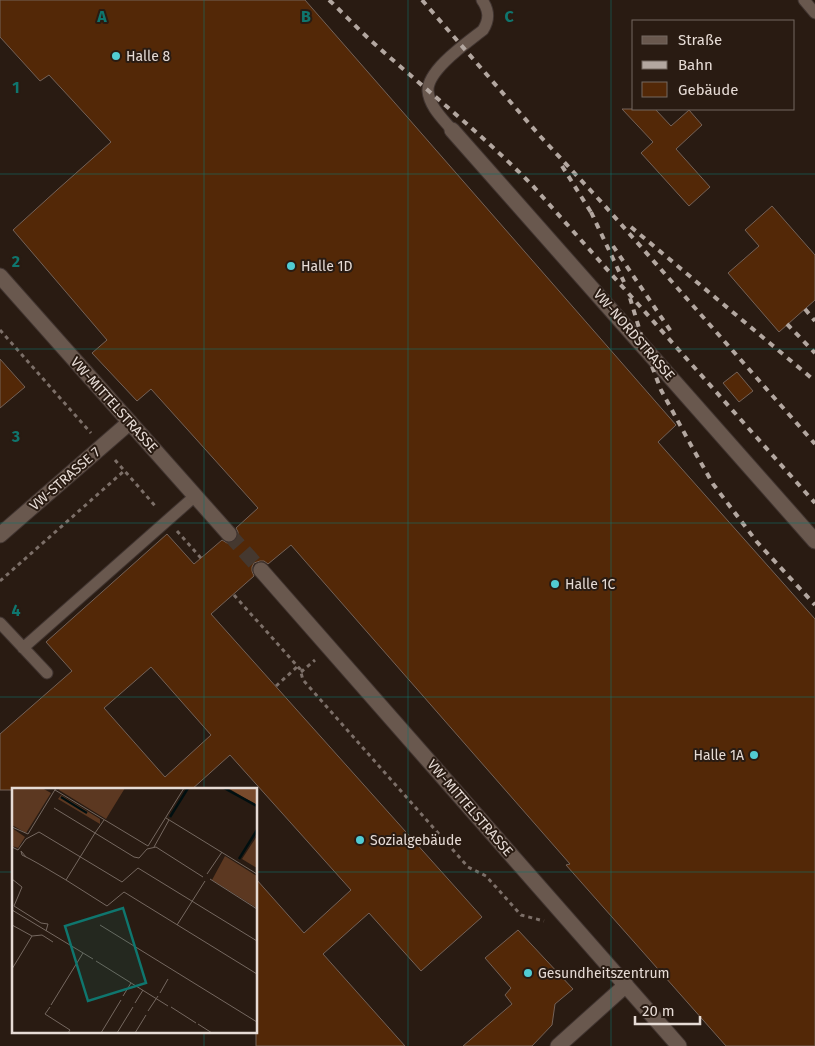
<svg xmlns="http://www.w3.org/2000/svg" width="815" height="1046" font-family="'Fira Sans',sans-serif">
<style>
.building{fill:#532807;stroke:#746258;fill-rule:evenodd}
.lines{fill:none;stroke-linecap:round;stroke-linejoin:round}
.minor-tunnel{stroke:#45382f;stroke-width:15;stroke-dasharray:15 8;stroke-linecap:butt}
.service-casing{stroke:#403430;stroke-width:13}
.minor-casing{stroke:#403430;stroke-width:17}
.path{stroke:#7c6f68;stroke-width:3;stroke-dasharray:4 4;stroke-linecap:butt}
.service{stroke:#69584e;stroke-width:11}
.minor{stroke:#69584e;stroke-width:15}
.rail{stroke:#b3a7a0;stroke-width:4;stroke-dasharray:6 6;stroke-linecap:butt}
.grid{fill:none;stroke:#0f766e;stroke-width:1;stroke-opacity:0.55}
.poi-dot{fill:#51ccd3;stroke:#291b12;stroke-width:2}
.labels{text-anchor:middle;dominant-baseline:central;stroke-width:4;stroke-linejoin:round;paint-order:stroke}
.poi-label{font-size:14px;fill:#e6dbd5;stroke:#291b12;text-anchor:start}
.street-label{font-size:14px;fill:#e6dbd5;stroke:#291b12}
.inset-river{fill:none;stroke:#000f10;stroke-width:2.5}
.inset-road{fill:none;stroke:#756860;stroke-width:1}
.view{fill:#0f766e;fill-opacity:0.15;stroke:#0f766e;stroke-width:2.5}
.inset-edge{fill:none;stroke:#e6dbd5;stroke-width:2.5}
.grid-label{font-size:16px;text-anchor:middle;font-weight:bold;fill:#0f766e;stroke:#291b12;stroke-width:4;stroke-linejoin:round;paint-order:stroke}
</style>
<rect width="100%" height="100%" fill="#291b12"/>
<path class="building" d="M0,0H305L676,425L658,442L815,619V1046H726L566,865L570,864L291,545L268,564L264,561H260L254,563L252,567V571L254,576L211,614L482,917L421,971L369,913L323,954L405,1046H256V879L304,933L351,890L230,755L191,790H0V734L72,671L46,642L167,534L194,564L222,540L227,543H231L235,541L238,536V532L236,528L258,508L151,389L137,401L92,353L107,340L13,230L57,190L111,142L49,75L40,81L0,37ZM151,667L211,735L165,777L104,708Z
M622,109H655L671,126L689,110L702,125L676,149L710,187L689,206L641,153L653,142Z
M772,206L815,255V300L779,332L728,273L759,246L745,230Z
M0,359L25,387L0,408Z
M737,372L753,391L739,402L723,383Z
M518,930L573,989L555,1004L552,1025L532,1046H463L512,1004L505,995L511,988L485,958Z"/>
<g class="lines">
<path class="minor-tunnel" d="M229,534L261,570"/>
<defs>
<path id="service" d="M804,0L815,13
M452,130C443,119 429,106 428,91C427,70 468,42 483,30C490,19 489,10 482,0
M0,623L47,673
M23,648L195,496"/>
<path id="minor" d="M452,130L815,541
M0,276L229,534
M0,535L130,422
M261,570L679,1046
M558,1046L626,985"/>
</defs>
<use href="#service" class="service-casing"/>
<use href="#minor" class="minor-casing"/>
<path class="path" d="M0,330L91,433
M115,460L157,508
M177,531L201,558
M0,581L124,471
M234,595L300,669L303,680L468,867L486,876L521,915L544,921
M301,672L315,660
M276,686L297,667"/>
<use href="#service" class="service"/>
<use href="#minor" class="minor"/>
<path class="rail" d="M329,0C342,12 354,25 367,37C422,87 480,132 532,185L815,503
M422,0L540,136L605,206L815,444
M562,166L594,217
M591,212L624,282
M631,227L815,381
M613,246L672,333
M630,298L645,348L661,390L692,447L713,484L757,542L815,605
M805,309L815,321
M787,324L815,353"/>
</g>
<path class="grid" d="M204,0V790M408,0V1046M611,0V1046M0,174H815M0,349H815M0,523H815M0,697H815M0,872H14M256,872H815M204,1032V1046"/>
<g class="poi-dot">
<circle cx="116" cy="56" r="5"/>
<circle cx="291" cy="266" r="5"/>
<circle cx="555" cy="584" r="5"/>
<circle cx="754" cy="755" r="5"/>
<circle cx="360" cy="840" r="5"/>
<circle cx="528" cy="973" r="5"/>
</g>
<g class="labels">
<g class="poi-label">
<text x="126" y="56">Halle 8</text>
<text x="301" y="266">Halle 1D</text>
<text x="565" y="584">Halle 1C</text>
<text x="744" y="755" text-anchor="end">Halle 1A</text>
<text x="370" y="840">Sozialgebäude</text>
<text x="538" y="973">Gesundheitszentrum</text>
</g>
<g class="street-label">
<text transform="translate(634 335) rotate(49)">VW-NORDSTRASSE</text>
<text transform="translate(114 405) rotate(48)">VW-MITTELSTRASSE</text>
<text transform="translate(65 479) rotate(-41)">VW-STRASSE 7</text>
<text transform="translate(470 808) rotate(49)">VW-MITTELSTRASSE</text>
</g>
</g>
<g transform="translate(12 788)">
<rect width="245" height="245" fill="#291b12"/>
<path d="M0,0H30L39,5L14,45L0,37ZM48,0H113L94,31L47,2ZM49,7L88,31V36L46,11ZM0,40L13,49L6,60L0,58ZM245,48V80L230,71ZM213,68L245,88V120L200,92Z" fill="#5c3821"/>
<path d="M216,0H245V17L231,9Z" fill="#784a2c"/>
<path class="inset-river" d="M212,0L245,18M49,9L75,25M158,29L176,0M227,71L245,42"/>
<path class="inset-road" d="M43,2L136,58L172,0M154,30L245,86M92,32L83,45L122,69L127,70L135,61L144,59L191,89M0,39L16,46L44,0M0,59L6,62L14,51L27,44L110,94L126,80L245,153M142,59L157,32M14,69L9,63L10,67L18,71L27,76L54,92L83,45L42,20M195,86L210,64M0,91L10,99L2,118L29,135L36,136L34,143M198,91L245,121M54,92L95,118L112,104L245,186M0,122L81,171M0,137L20,148M88,137L245,234M165,137L193,93M84,173L156,218M0,181L20,148L30,147L41,154M148,205L156,191M111,208L119,195M123,215L131,202M39,217L71,165M38,219L33,226L58,242L56,245M159,219L184,235M136,223L146,208M186,236L200,245M89,245L109,212M105,245L121,219M123,245L134,227"/>
<path class="view" d="M111,120L134,195L76,213L53,138Z"/>
<rect width="245" height="245" class="inset-edge"/>
</g>
<g class="grid-label">
<text x="102" y="22">A</text>
<text x="306" y="22">B</text>
<text x="509" y="22">C</text>
<text x="16" y="93">1</text>
<text x="16" y="267">2</text>
<text x="16" y="442">3</text>
<text x="16" y="616">4</text>
</g>
<rect x="632" y="20" width="162" height="90" fill="#291b12" stroke="#756860"/>
<rect x="642" y="36" width="25" height="8" fill="#69584e" stroke="#756860"/>
<text x="678" y="45" font-size="15" fill="#e6dbd5">Straße</text>
<rect x="642" y="61" width="25" height="8" fill="#b3a7a0" stroke="#756860"/>
<text x="678" y="70" font-size="15" fill="#e6dbd5">Bahn</text>
<rect x="642" y="82" width="25" height="15" fill="#532807" stroke="#756860"/>
<text x="678" y="95" font-size="15" fill="#e6dbd5">Gebäude</text>
<path d="M635 1016v8h65v-8" fill="none" stroke="#e6dbd5" stroke-width="2.5"/>
<text x="642" y="1016" font-size="15" fill="#e6dbd5" stroke="#291b12" stroke-width="4" paint-order="stroke">20 m</text>
</svg>
